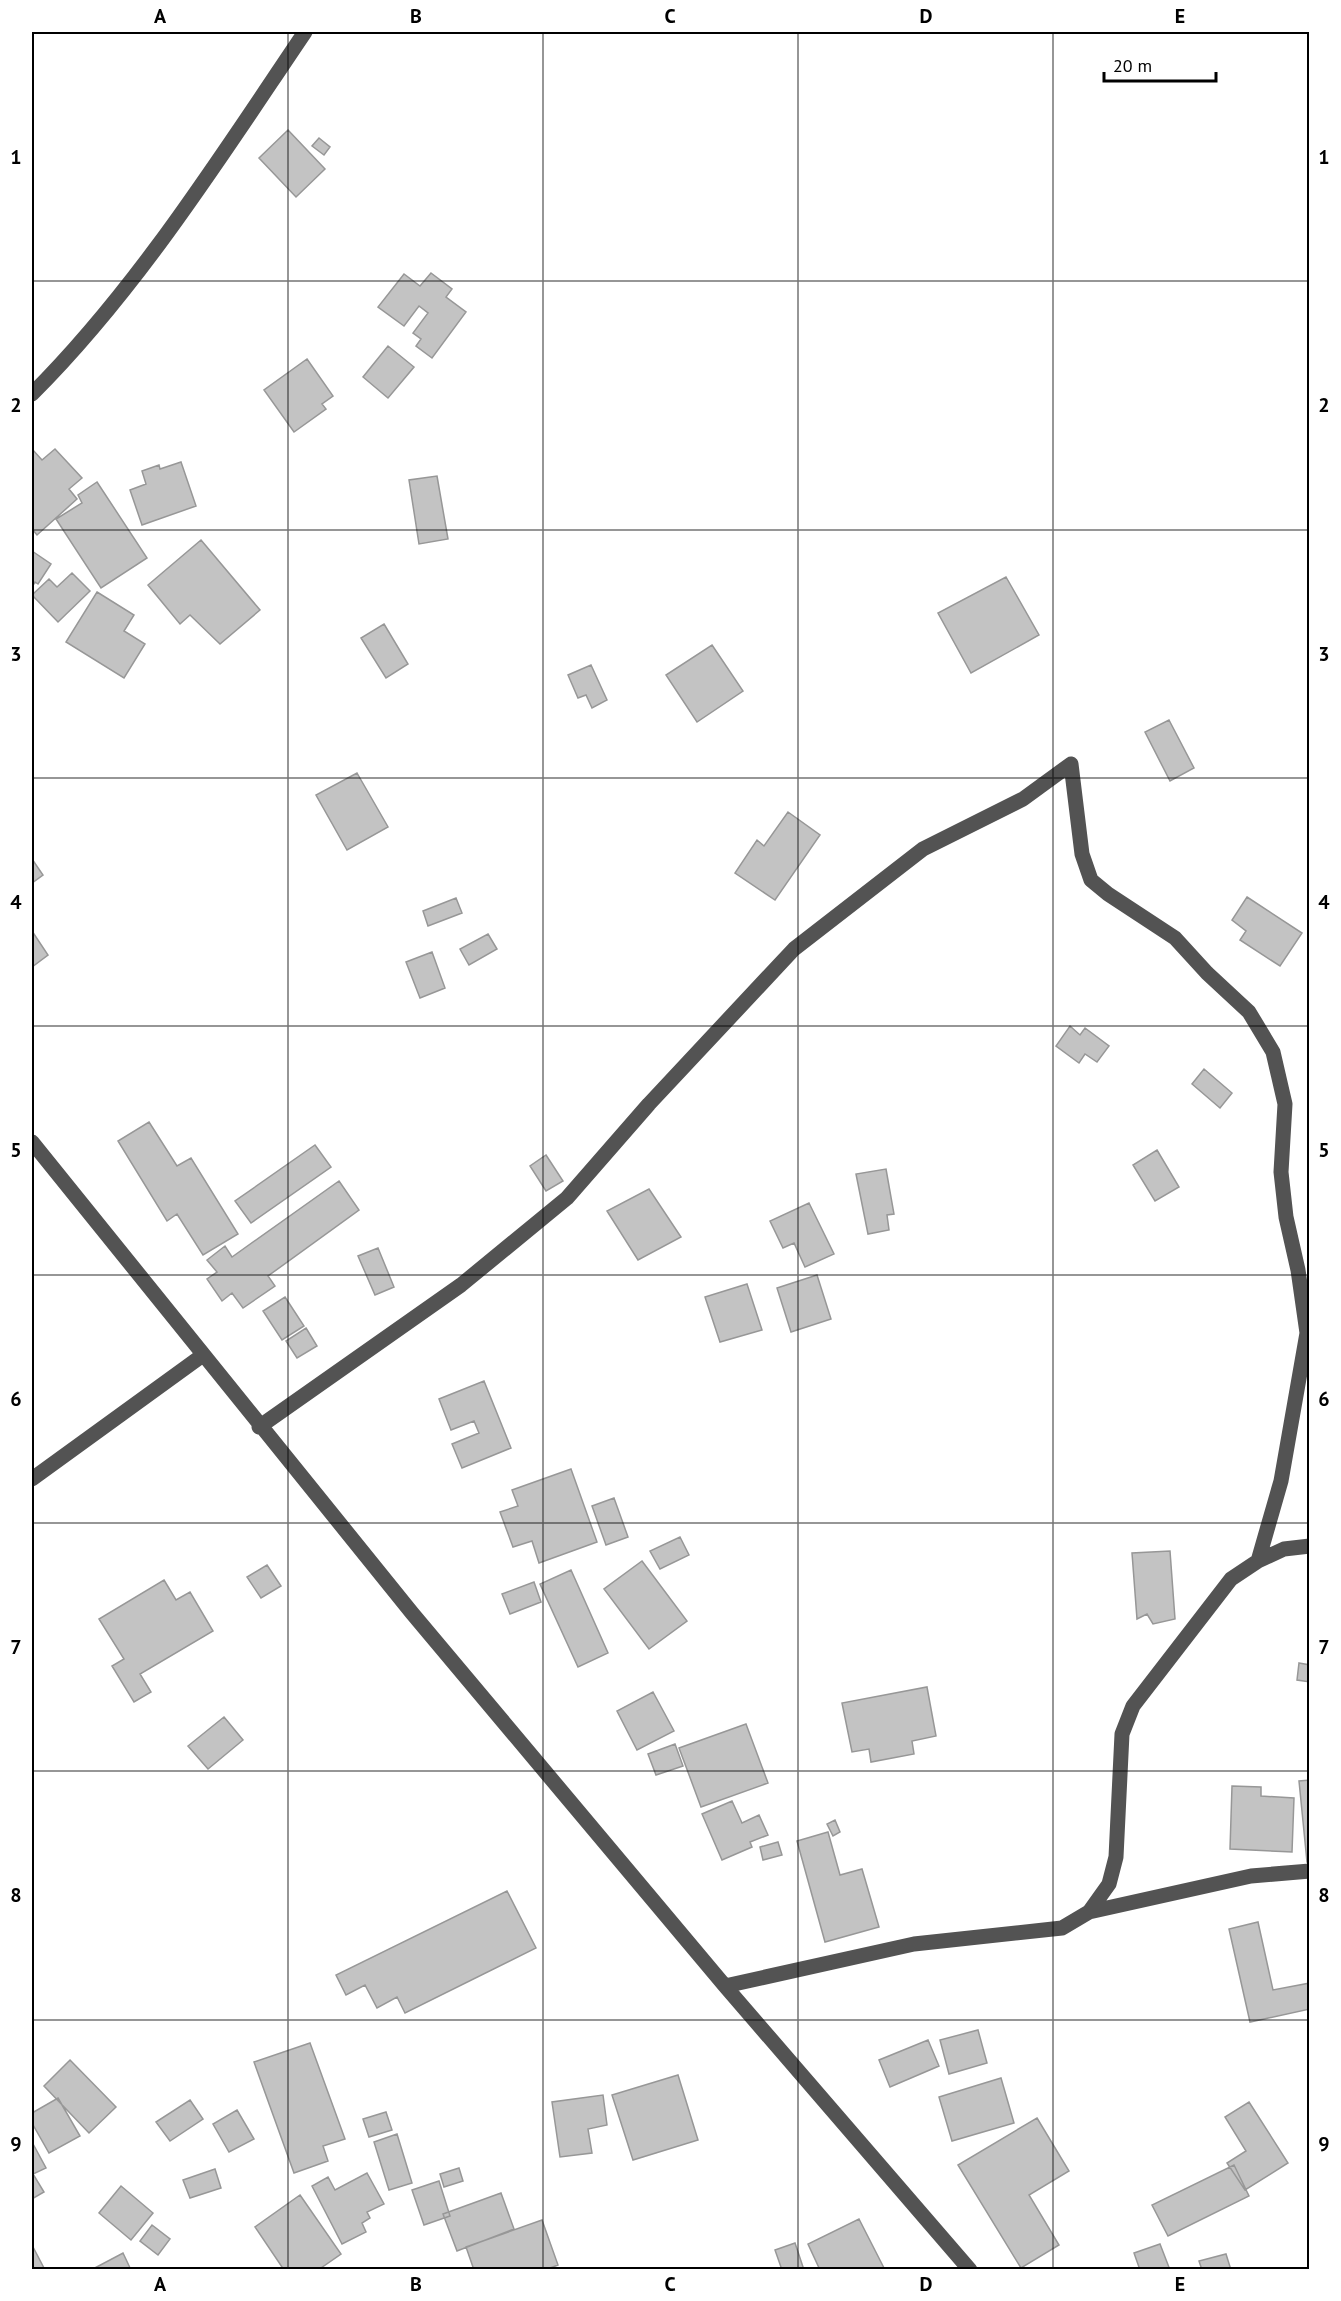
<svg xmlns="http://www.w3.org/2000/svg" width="1341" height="2301" font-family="'PT Sans',sans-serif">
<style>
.building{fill:#c3c3c3;stroke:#979797;stroke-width:1.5}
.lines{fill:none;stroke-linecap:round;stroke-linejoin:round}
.minor{stroke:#535353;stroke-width:15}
.grid{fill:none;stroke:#000;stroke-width:1.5;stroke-opacity:0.55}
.neatline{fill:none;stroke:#000;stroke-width:2}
.grid-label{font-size:20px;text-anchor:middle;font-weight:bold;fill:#000}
</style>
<rect width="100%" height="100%" fill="#fff"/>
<path class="building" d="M288,130L325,169L296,197L259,158Z
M319,138L330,147L324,155L312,146Z
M431,273L452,289L446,297L466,312L432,358L416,346L421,339L413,333L428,313L419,306L404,326L378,307L404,274L420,286Z
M388,346L414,367L388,398L363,377Z
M307,359L333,396L322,404L326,409L294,432L264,390Z
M32,449L42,460L55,449L82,478L69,489L77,499L37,535L32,529Z
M181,462L196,506L142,525L130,490L146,484L142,471L159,465L160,469Z
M437,476L448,539L419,544L409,480Z
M97,482L147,558L101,588L56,519L82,503L78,495Z
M201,540L260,610L220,644L190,615L180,624L148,585Z
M32,551L51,564L38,584L35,582L32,587Z
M72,573L90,591L58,622L32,595L49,579L57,587Z
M1006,577L1039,635L971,673L938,613Z
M97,592L134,615L124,631L145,644L124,678L66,642Z
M384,624L408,664L386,678L361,638Z
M712,645L743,691L697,722L666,675Z
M591,665L607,700L592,708L586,695L578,698L568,675Z
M1169,720L1194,768L1170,781L1145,732Z
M357,773L388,827L347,850L316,795Z
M788,812L820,835L775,900L735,873L757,840L764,846Z
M32,859L43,875L32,883Z
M1247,897L1302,933L1280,966L1240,940L1246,931L1232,920Z
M456,898L462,913L428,926L423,911Z
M32,931L48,955L32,967Z
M488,934L497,949L469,965L460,949Z
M432,952L445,988L420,998L406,962Z
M1070,1026L1080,1035L1085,1028L1109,1046L1097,1062L1085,1054L1079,1063L1056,1046Z
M1204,1069L1232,1093L1220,1108L1192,1084Z
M149,1122L177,1166L191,1158L238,1234L203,1255L177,1214L167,1221L118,1141Z
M315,1145L331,1167L251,1223L235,1201Z
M1157,1150L1179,1187L1155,1201L1133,1165Z
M546,1155L563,1181L546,1191L530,1166Z
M886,1169L894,1214L887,1215L889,1230L868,1234L856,1174Z
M339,1181L359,1210L268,1276L275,1286L243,1308L232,1293L222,1301L207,1279L217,1272L207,1260L225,1246L232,1257Z
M649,1189L681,1237L638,1260L607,1211Z
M809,1203L834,1254L805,1267L794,1243L783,1248L770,1221Z
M378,1248L394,1287L375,1295L358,1256Z
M817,1275L831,1319L791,1332L777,1288Z
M747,1284L762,1330L720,1342L705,1297Z
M285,1297L304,1326L282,1340L263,1311Z
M306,1328L317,1346L297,1358L286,1341Z
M484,1381L511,1448L462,1468L452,1444L479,1433L474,1421L451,1430L439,1399Z
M571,1469L597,1542L539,1563L532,1541L513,1547L500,1512L518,1506L512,1490Z
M614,1498L628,1537L606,1545L592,1506Z
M680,1537L689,1555L660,1569L650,1551Z
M1170,1551L1175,1619L1153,1624L1147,1614L1137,1619L1132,1553Z
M642,1561L687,1621L649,1649L604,1589Z
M267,1565L281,1586L261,1598L247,1577Z
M571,1570L608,1653L578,1667L540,1584Z
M164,1580L176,1600L190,1592L213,1631L140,1674L151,1692L134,1702L112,1666L124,1659L99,1619Z
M534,1582L541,1602L510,1614L502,1594Z
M1299,1663L1310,1665V1682L1297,1680Z
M927,1687L936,1736L912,1741L914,1754L871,1762L869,1749L852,1752L842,1703Z
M653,1692L674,1731L637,1750L617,1711Z
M224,1717L243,1740L208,1769L188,1746Z
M746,1724L768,1783L701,1807L679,1748Z
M675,1744L683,1766L656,1775L648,1754Z
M1310,1780V1862H1307L1299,1781Z
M1232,1786L1261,1787V1796L1294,1798L1292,1852L1230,1849Z
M732,1801L742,1823L759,1815L768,1835L750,1842L752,1847L722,1860L702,1814Z
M835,1820L840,1832L833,1836L827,1824Z
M828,1832L840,1875L862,1869L879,1927L825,1942L797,1841Z
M778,1842L782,1855L763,1860L760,1847Z
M507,1891L536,1948L405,2013L397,1997L377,2008L365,1985L346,1995L336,1975Z
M1258,1922L1273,1990L1310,1983V2009L1250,2022L1229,1929Z
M978,2030L987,2063L949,2074L940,2040Z
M928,2040L939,2066L890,2087L879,2060Z
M310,2043L345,2139L323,2146L328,2161L294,2173L254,2062Z
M70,2060L116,2107L89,2133L44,2086Z
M678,2075L698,2140L633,2160L612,2095Z
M1001,2078L1014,2123L952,2141L939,2097Z
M603,2095L607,2125L588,2129L592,2153L560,2157L552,2102Z
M58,2098L80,2136L49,2153L32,2123V2113Z
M190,2100L203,2119L170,2141L156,2122Z
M1249,2102L1288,2163L1245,2190L1227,2163L1246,2151L1225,2117Z
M237,2110L254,2139L229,2152L213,2124Z
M386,2112L392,2130L369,2137L363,2119Z
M1037,2118L1069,2171L1029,2195L1059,2245L1021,2268L958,2165Z
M397,2134L412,2183L389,2190L374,2142Z
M32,2142L46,2168L33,2174L44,2192L32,2199Z
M1234,2165L1249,2196L1168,2236L1152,2205Z
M459,2168L463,2181L444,2187L440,2174Z
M215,2169L221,2188L190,2198L183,2180Z
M367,2173L384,2204L367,2212L370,2218L362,2223L366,2232L342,2244L312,2186L328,2177L335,2190Z
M439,2181L450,2216L424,2225L412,2190Z
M121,2186L153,2213L131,2240L99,2213Z
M501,2193L514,2229L457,2251L443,2214Z
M300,2195L341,2254L318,2270H284L255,2227Z
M859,2219L885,2270H820L808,2244Z
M542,2220L558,2265L545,2270H474L466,2247Z
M152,2225L170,2239L158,2255L140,2241Z
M795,2243L804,2270H782L775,2250Z
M1160,2244L1170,2270H1140L1134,2253Z
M32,2245L45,2270H32Z
M123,2253L131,2270H91Z
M1226,2254L1231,2270H1202L1199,2261Z"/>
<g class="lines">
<path class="minor" d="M32,394C138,288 221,156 305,32
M32,1142L412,1613L725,1986L970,2270
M259,1427L461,1285L567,1198L649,1104L794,949L923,849L1023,799L1071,764L1082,854L1091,880L1108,894L1175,938L1207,973L1249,1012L1273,1052L1285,1104L1281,1172L1286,1217L1298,1270L1307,1333L1281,1481L1258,1561
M32,1479L203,1355
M1089,1912L1251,1876L1310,1871
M725,1986L914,1944L1062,1928L1089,1912L1109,1884L1116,1857L1122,1734L1133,1706L1231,1579L1258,1561L1284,1549L1310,1546"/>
</g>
<path class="grid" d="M288,32V2270M543,32V2270M798,32V2270M1053,32V2270M32,281H1310M32,530H1310M32,778H1310M32,1026H1310M32,1275H1310M32,1523H1310M32,1771H1310M32,2020H1310"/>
<rect width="1341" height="2301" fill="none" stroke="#ffffff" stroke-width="66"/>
<path d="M1104 72v9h112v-9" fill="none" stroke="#000000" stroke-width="3"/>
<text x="1113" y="72" font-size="18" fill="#000000" stroke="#ffffff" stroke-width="4.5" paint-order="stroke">20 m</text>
<rect x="33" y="33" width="1275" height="2235" class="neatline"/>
<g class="grid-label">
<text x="160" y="23">A</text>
<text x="416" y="23">B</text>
<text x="670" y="23">C</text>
<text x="926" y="23">D</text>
<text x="1180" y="23">E</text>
<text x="16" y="164">1</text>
<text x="1324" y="164">1</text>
<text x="16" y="412">2</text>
<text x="1324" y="412">2</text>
<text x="16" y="661">3</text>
<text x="1324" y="661">3</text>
<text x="16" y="909">4</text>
<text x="1324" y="909">4</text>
<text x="16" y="1157">5</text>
<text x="1324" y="1157">5</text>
<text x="16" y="1406">6</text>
<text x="1324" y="1406">6</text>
<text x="16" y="1654">7</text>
<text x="1324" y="1654">7</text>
<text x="16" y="1902">8</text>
<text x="1324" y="1902">8</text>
<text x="16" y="2151">9</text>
<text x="1324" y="2151">9</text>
<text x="160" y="2291">A</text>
<text x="416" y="2291">B</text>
<text x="670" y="2291">C</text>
<text x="926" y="2291">D</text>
<text x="1180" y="2291">E</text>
</g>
</svg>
